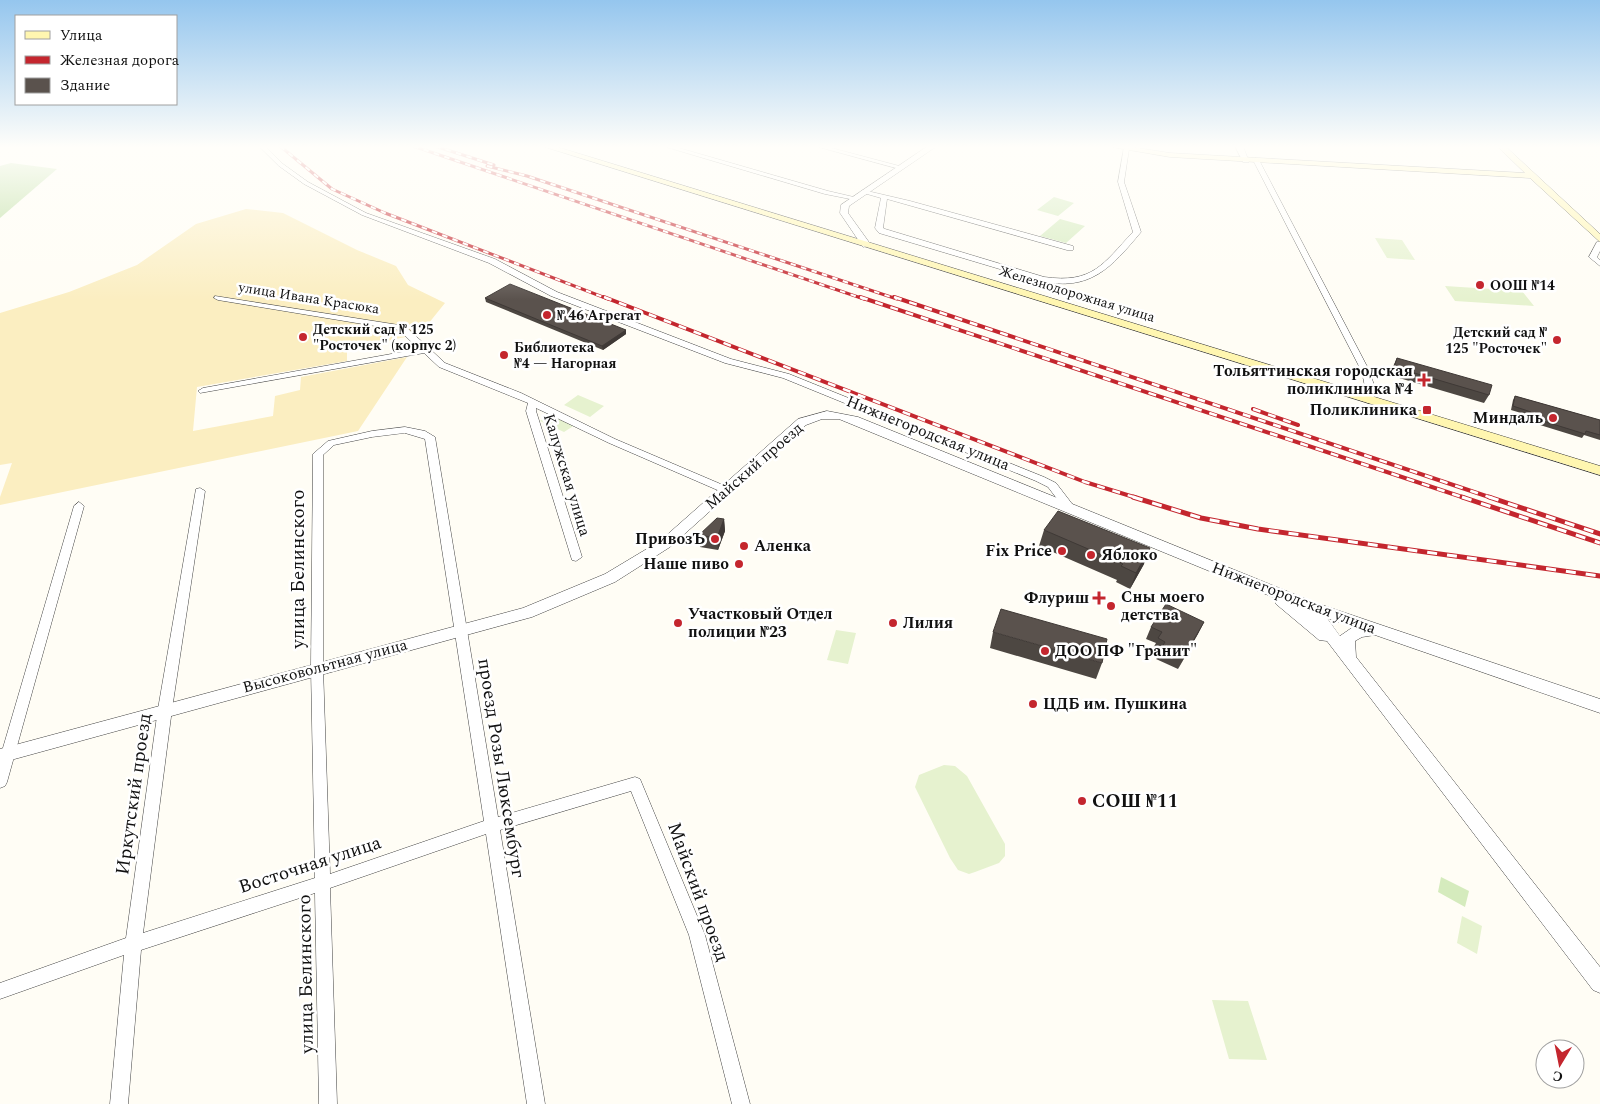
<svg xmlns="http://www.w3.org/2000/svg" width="1600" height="1104" font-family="Spectral,serif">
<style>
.green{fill:#d5ebbd}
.forest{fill:#b9dc9c}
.sand{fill:#fbeec1}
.pitch{fill:#e6f2cf}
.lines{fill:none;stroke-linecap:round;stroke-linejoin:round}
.minor-casing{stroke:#444;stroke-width:1}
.tertiary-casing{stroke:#444;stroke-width:1}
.secondary-casing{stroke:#333;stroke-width:1}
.minor{fill:#fff;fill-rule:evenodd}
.tertiary{fill:#fff;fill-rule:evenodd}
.secondary{fill:#fff6b0;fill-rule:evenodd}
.rail-far2-casing{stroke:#c4262e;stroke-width:3}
.rail-far1-casing{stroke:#c4262e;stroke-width:4}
.rail-casing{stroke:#c4262e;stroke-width:5}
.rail-far2{stroke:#fff;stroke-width:2;stroke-dasharray:5.5;stroke-linecap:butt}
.rail-far1{stroke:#fff;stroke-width:2.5;stroke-dasharray:8;stroke-linecap:butt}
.rail{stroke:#fff;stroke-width:3;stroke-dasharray:10;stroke-linecap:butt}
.wall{fill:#4d4742}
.shaded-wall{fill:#3f3936}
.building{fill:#5a524d;stroke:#3f3936}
.poi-dot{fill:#c4262e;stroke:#fff;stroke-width:2}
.labels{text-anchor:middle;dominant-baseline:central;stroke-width:5;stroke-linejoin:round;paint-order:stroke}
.far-poi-label{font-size:14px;font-weight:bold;fill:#111;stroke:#fff;text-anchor:start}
.far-street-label{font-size:14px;fill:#111;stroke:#fff}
.poi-label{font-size:16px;font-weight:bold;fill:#111;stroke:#fff;text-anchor:end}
.street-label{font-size:16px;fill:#111;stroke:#fff}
.near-street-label{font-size:19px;fill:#111;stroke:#fff}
.near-poi-label{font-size:19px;font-weight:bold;fill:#111;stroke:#fff;text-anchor:start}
</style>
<rect width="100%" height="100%" fill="#fffdf5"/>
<path class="green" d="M1054,197L1074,203L1058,216L1037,210Z
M1060,219L1085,226L1066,243L1040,236Z
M1441,877L1469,891L1465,907L1438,892Z"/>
<path class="forest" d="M11,163L57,169L0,218V166Z"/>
<path class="sand" d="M246,209L283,213L357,250L396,266L408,285L445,303L420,334L347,349V361L197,387L193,431L273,416L275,396L300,390L301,377L407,357L358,431L0,505V497L12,463L0,465V313L69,292L137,265L196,224Z"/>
<path class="pitch" d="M1375,238L1402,240L1415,260L1387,258Z
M1445,286L1522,291L1534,306L1455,301Z
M578,395L604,406L590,417L564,405Z
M550,414L575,425L564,432L540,421Z
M836,630L856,633L848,664L827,660Z
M944,765L955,766L967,776L1005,844V856L999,863L975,872L969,874L958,870L950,858L915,787L919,775Z
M1462,916L1482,926L1477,954L1457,943Z
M1212,1000L1248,1001L1267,1060L1229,1059Z"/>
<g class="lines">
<defs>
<path id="minor" d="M259,146H265L283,164L308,182L366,213L495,259L557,292L731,359L789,374L1044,477L1056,483L1076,509L1071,513L1067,512L1048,487L1036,481L783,378L725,363L551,296L489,263L362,215L304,184L279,166Z
M663,146H672L828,191L858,198L855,200L825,194Z
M815,146H824L903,167L900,169Z
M1124,148L1129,149L1124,182L1141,232C1111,268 1090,292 1040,281L879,233L875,228L881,198L860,192L863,190L910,201L1073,246V250H1067L887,199L883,228L885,229L1044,277C1093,284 1103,264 1133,232L1118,182Z
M1256,158L1259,160L1370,372L1376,392L1371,402L1368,403L1363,400L1366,392L1362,372L1253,160Z
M1597,242H1600V251L1597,257L1600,260V266L1589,257Z
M215,296L405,326L445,363L521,393L615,439L730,488L731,490L726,493L722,492L609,443L536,408V411L582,557L576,561L572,560L526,411L528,403L439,367L424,353L200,393L198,391L203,388L419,349L399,330L218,300L214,298Z
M405,427L425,431L435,437L498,817L635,777L640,779L705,935L750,1104H732L689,935L631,791L500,830L545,1104H527L486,834L330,888L337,1104H319L315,893L141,950L128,1104H110L124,955L0,999V983L126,938L158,709L196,489L200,488L205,491L172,709L143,933L315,878L311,668L313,454L328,441L372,431ZM405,433L425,439L484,821L330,874L323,668V455L334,445L372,437Z
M79,502L84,506L7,782L5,786L0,788V758L74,506Z"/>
<path id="tertiary" d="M928,146H937L849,206L848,213L871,245L863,247L840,213L841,205Z
M1235,146H1243L1249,162H1243Z
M827,411L858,417L1316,603L1600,699V713L1375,635L1362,637L1355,641L1356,657L1600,967V993L1593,990L1327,641L1319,640L1276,604L1275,598L839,419H822L806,425L670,547L615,582L532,617L0,763V749L523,608L605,574L660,541L798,419ZM1327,618L1353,627L1340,636Z"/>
<path id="secondary" d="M542,146H554L1600,466V475Z
M1106,146H1125L1170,153L1525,173L1497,146H1505L1600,234V242L1530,178L1170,157Z"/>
</defs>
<use href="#minor" class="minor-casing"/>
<use href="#tertiary" class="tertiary-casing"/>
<use href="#secondary" class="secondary-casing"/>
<use href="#minor" class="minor"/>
<use href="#tertiary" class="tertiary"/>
<use href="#secondary" class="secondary"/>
<defs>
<path id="rail-far2" d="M280,146L332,189L385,213L608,299
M413,146L864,299
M435,146L494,165
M487,166L527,176L897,299"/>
<path id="rail-far1" d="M604,297L1085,482L1137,498
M860,297L1465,498
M894,297L1492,498
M1253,409L1298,425"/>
<path id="rail" d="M1133,497L1201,518L1258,529L1600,576
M1462,497L1600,543
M1489,497L1600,534"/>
</defs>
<use href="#rail-far2" class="rail-far2-casing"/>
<use href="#rail-far1" class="rail-far1-casing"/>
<use href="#rail" class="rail-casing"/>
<use href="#rail-far2" class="rail-far2"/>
<use href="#rail-far1" class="rail-far1"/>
<use href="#rail" class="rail"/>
</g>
<path class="wall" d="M485,298L626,330V334L603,350L486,302Z
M1397,358L1489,395L1484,403L1389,375Z
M1515,396L1600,420V440L1584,435L1582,438L1527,421L1528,415L1511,410L1513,400Z
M724,519L725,531L718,550L700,547L699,535Z
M1044,530L1144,564L1130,589L1116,582L1117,580L1039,546Z
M1204,622L1178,669L1156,659L1159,653L1152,650L1156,643L1146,639L1151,627Z
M993,632L1102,663L1096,679L990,648Z"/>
<path class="shaded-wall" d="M626,330V334L603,350L602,346Z
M724,519L725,531L718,550L717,538Z
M1150,548L1144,564L1130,589L1136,573Z
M1204,622L1198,634L1178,669L1184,657Z"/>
<path class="building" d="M510,284L626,330L602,346L485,298Z
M1397,358L1492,385L1489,395L1394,367Z
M1515,396L1600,420V435L1586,431L1585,434L1530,417L1531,412L1513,406Z
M1058,511L1150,548L1136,573L1121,566L1123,564L1044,530Z
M717,518L724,519L717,538L699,535Z
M1166,604L1204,622L1184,657L1162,647L1165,642L1158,638L1162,632L1151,627Z
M1001,609L1107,639L1102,663L993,632Z"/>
<linearGradient id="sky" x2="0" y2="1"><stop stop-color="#95c6ee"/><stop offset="0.49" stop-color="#fffefa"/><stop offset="1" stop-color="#fffefa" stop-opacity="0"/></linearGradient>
<rect width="1600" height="300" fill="url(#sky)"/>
<g class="poi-dot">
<circle cx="1480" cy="285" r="5"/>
<circle cx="547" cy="315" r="5"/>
<circle cx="303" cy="337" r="5"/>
<circle cx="1557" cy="340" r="5"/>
<circle cx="504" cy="355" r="5"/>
<path d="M1421.5 372.5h5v5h5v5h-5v5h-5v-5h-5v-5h5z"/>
<rect x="1422" y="405" width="10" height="10" rx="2.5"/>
<circle cx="1553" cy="418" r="5"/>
<circle cx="715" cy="539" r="5"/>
<circle cx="744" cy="546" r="5"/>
<circle cx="1062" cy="551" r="5"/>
<circle cx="1091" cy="555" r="5"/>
<circle cx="739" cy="564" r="5"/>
<path d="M1096.5 590.5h5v5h5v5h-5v5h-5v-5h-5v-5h5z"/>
<circle cx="1111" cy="606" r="5"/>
<circle cx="678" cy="623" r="5"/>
<circle cx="893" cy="623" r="5"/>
<circle cx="1045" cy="651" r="5"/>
<circle cx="1033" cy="704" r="5"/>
<circle cx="1082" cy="801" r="5"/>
</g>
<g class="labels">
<g class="far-poi-label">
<text x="1490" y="285">ООШ №14</text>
<text x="557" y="315">№ 46 Агрегат</text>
<text x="313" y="329">Детский сад № 125<tspan x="313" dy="16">"Росточек" (корпус 2)</tspan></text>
<text x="1547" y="332" text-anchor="end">Детский сад №<tspan x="1547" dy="16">125 "Росточек"</tspan></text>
<text x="514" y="347">Библиотека<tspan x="514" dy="16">№4 — Нагорная</tspan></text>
</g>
<g class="far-street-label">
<text transform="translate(1077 294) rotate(17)">Железнодорожная улица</text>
<text transform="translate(309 298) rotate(9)">улица Ивана Красюка</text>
</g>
<g class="poi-label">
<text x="1413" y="371">Тольяттинская городская<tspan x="1413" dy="18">поликлиника №4</tspan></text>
<text x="1417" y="410">Поликлиника</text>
<text x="1543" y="418">Миндаль</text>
<text x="705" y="539">ПривозЪ</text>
<text x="754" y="546" text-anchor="start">Аленка</text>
<text x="1052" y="551">Fix Price</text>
<text x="1101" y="555" text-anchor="start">Яблоко</text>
<text x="729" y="564">Наше пиво</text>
<text x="1121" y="597" text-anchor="start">Сны моего<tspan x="1121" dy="18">детства</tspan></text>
<text x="1089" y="598">Флуриш</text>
<text x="688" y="614" text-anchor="start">Участковый Отдел<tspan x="688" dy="18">полиции №23</tspan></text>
<text x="903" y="623" text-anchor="start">Лилия</text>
<text x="1055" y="651" text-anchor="start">ДОО ПФ "Гранит"</text>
<text x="1043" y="704" text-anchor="start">ЦДБ им. Пушкина</text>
</g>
<g class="street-label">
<text transform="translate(928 433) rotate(22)">Нижнегородская улица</text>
<text transform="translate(754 466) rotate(-41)">Майский проезд</text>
<text transform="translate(567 475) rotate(73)">Калужская улица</text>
<text transform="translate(1294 598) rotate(21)">Нижнегородская улица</text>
<text transform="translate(325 666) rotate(-15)">Высоковольтная улица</text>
</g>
<g class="near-street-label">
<text transform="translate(298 569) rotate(-90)">улица Белинского</text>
<text transform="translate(501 768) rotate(81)">проезд Розы Люксембург</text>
<text transform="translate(134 794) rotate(-82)">Иркутский проезд</text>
<text transform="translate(310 865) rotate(-18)">Восточная улица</text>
<text transform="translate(698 892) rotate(70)">Майский проезд</text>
<text transform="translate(306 974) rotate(-91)">улица Белинского</text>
</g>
<g class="near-poi-label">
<text x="1092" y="801">СОШ №11</text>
</g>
</g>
<rect x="15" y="15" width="162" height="90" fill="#ffffff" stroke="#a0a0a0"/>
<rect x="25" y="31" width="25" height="8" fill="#fff6b0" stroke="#a0a0a0"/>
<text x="60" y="40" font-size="15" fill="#111111">Улица</text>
<rect x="25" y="56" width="25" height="8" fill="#c4262e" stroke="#a0a0a0"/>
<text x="60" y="65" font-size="15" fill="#111111">Железная дорога</text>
<rect x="25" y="78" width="25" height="15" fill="#5a524d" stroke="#a0a0a0"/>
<text x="60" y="90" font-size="15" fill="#111111">Здание</text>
<g transform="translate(1560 1064) rotate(190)"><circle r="24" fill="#ffffff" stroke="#a0a0a0"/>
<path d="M0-4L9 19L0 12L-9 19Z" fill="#c4262e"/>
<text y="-8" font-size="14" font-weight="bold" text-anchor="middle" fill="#111111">С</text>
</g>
</svg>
